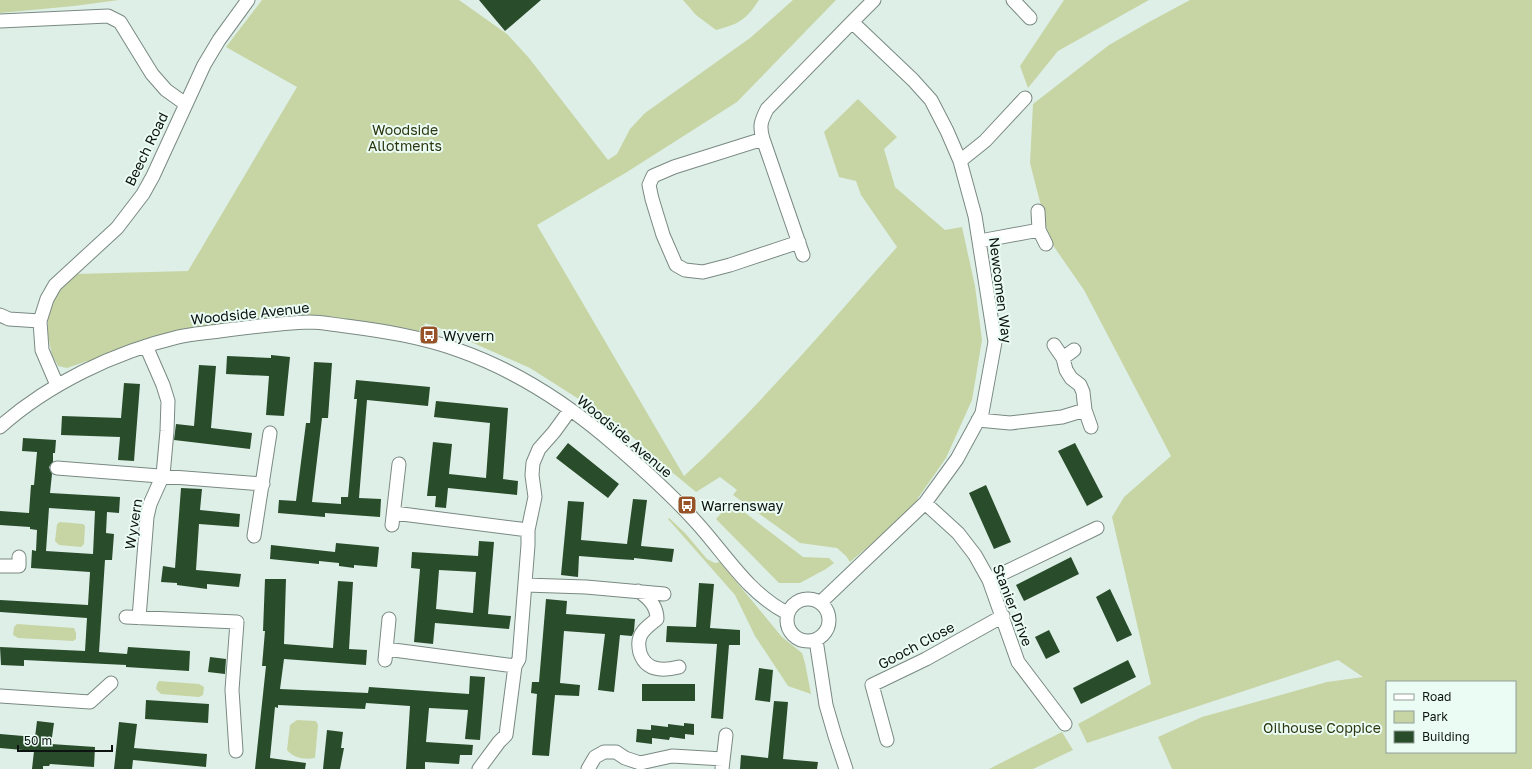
<svg xmlns="http://www.w3.org/2000/svg" width="1532" height="769" font-family="'Golos Text',sans-serif">
<style>
.green{fill:#c7d5a4;fill-rule:evenodd}
.building{fill:#294c2a;fill-rule:evenodd}
.lines{fill:none;stroke-linecap:round;stroke-linejoin:round}
.minor-casing{stroke:#798982;stroke-width:15}
.minor{stroke:#fff;stroke-width:13}
.labels{text-anchor:middle;dominant-baseline:central;stroke-width:4;stroke-linejoin:round;paint-order:stroke}
.park-label{font-size:14px;fill:#2d360f;stroke:#ebfcf5}
.street-label{font-size:14px;fill:#0d1311;stroke:#ebfcf5}
.poi-label{font-size:14px;fill:#0d1311;stroke:#ebfcf5;text-anchor:start}
</style>
<rect width="100%" height="100%" fill="#deefe8"/>
<path class="green" d="M0,0H119L74,6L0,13Z
M262,0H459L507,34L529,58L608,160L617,154L630,129L645,113L750,38L793,0H836L737,102L627,172L537,225L684,476C761,405 828,325 897,247L861,195L856,181L839,177L824,132L858,99L897,137L884,149L895,187L945,230L962,227L975,286L982,340L972,400L946,458L918,498L917,505L850,562L846,556L837,548L800,543L733,495L737,490L720,477L696,492L673,473L618,424L530,368L437,327L425,323L423,333L410,329L322,316L181,329L114,352L93,361H87L67,368L58,366L52,355L48,336V312L57,293L75,274L188,271L297,87L226,47Z
M683,0H759C746,20 739,24 716,30L696,15Z
M1064,0H1149L1058,51L1028,88L1020,66Z
M1190,0H1532V769H1172L1158,737L1202,717L1327,682L1363,677L1338,660L1087,743L1078,724L1151,684L1112,517L1124,497L1171,456L1084,290L1050,241L1030,163L1033,104L1109,45L1149,22ZM1387,682H1515V752H1387Z
M731,502L803,557L829,558L834,563L826,569L800,583H779L716,519Z
M669,518L685,533L707,559L715,563L720,562L782,637L802,653L805,663L811,694L788,686L755,636L735,595L668,519Z
M60,522L83,524L85,526L84,544L81,547L59,545L55,541L57,524Z
M17,624L74,628L76,633V639L73,641L18,638L13,635L14,627Z
M159,681L199,684L204,687L203,695L199,697L161,694L156,689L157,684Z
M297,720L316,721L318,725L315,758C304,760 294,758 287,750L290,725Z
M1062,732L1073,750L1033,769H989Z"/>
<path class="building" d="M479,0H541L505,31Z
M271,355L290,357L284,416L266,415L269,376L226,374L227,356L271,358Z
M314,362L332,363L328,418H322L312,502L341,504V497H348L357,399H354L356,380L430,387L428,406L367,400L359,498L381,499L380,517L325,513V517L278,513L279,500L296,501L306,423H310Z
M199,365L216,366L211,428L252,433L250,449L174,440L176,424L194,426Z
M124,383L140,384L134,461L118,460L120,437L61,435L62,416L121,418Z
M436,401L508,408L503,479L518,481L517,495L448,488L446,508L435,507L436,496H427L433,442L452,444L449,474L486,478L490,423L434,417Z
M23,438L56,440L55,453H53V462L49,467L52,474L50,493L120,497L119,513L107,512L106,533L114,534L112,560H105L99,652L127,654L128,647L190,651L189,671L126,667V665L24,660V666L1,665L0,647L85,651L87,618L0,612V600L88,605L90,572L31,568L32,550L36,551L37,530L30,529V527L0,525V511L29,513L31,485H34L37,452L22,451ZM49,508L95,511L93,554L46,551Z
M568,443L619,484L608,498L556,458Z
M1075,443L1103,497L1087,506L1058,451Z
M986,485L1011,542L994,549L969,493Z
M181,488L202,489L200,510L240,514L239,527L199,524L196,570L241,574L239,587L207,584V589L177,585V583L161,582L163,566L175,568Z
M633,499L647,500L641,546L674,549L672,562L634,558V560L617,559L579,556L578,577L561,575L568,501L584,502L581,540L627,544Z
M479,541L494,542L488,614L511,616L509,629L435,623L433,644L414,642L420,569L411,568L412,552L478,556ZM439,570L476,572L473,613L436,609Z
M336,543L379,547L377,567L354,565V568L339,566V563L319,561V564L270,559L271,545L335,552Z
M1071,557L1079,574L1024,601L1016,585Z
M265,579H286L284,644L333,648L338,581L353,582L349,649L367,650L366,665L284,659L280,689L368,693L369,687L469,694L470,676L485,677L480,740L465,739L468,710L429,708L426,742L473,745L472,755H460L459,764L425,762V769H406L410,706L366,703L365,709L278,705V708L275,707L270,758L306,763L305,769H255L266,666H262L265,631H263Z
M699,583L714,584L710,628L740,630V645H729L723,719L711,718L717,644L666,642L667,626L696,627Z
M1110,589L1132,635L1117,642L1096,597Z
M546,599L567,601L566,614L635,619L634,631L632,636L620,635L614,692L598,690L605,634L564,631L560,683L580,685L579,696L555,695L549,756L532,755L537,694L531,693L532,682H539Z
M1049,630L1060,652L1046,659L1035,637Z
M210,657L226,659L225,674L208,672Z
M1128,660L1136,677L1081,704L1073,688Z
M759,668L773,670L770,702L755,700Z
M642,684H695V701H642Z
M146,700L209,704L208,723L145,719Z
M774,701L788,702L783,759L818,762L817,769H740L741,755L768,758Z
M37,721L54,723L51,744L95,747L94,767L50,764L49,766H43V769H32L34,751L0,748V734L35,737Z
M119,722L137,724L134,748L207,754L206,767L133,760L132,769H114Z
M684,723L694,724V735L685,734V739L670,737L669,740L652,738V744L636,742L637,729L651,730V725L668,727V724L684,726Z
M327,730L343,732L341,748H344L340,769H323Z"/>
<g class="lines">
<defs>
<path id="minor" d="M1013,0L1030,18
M0,21L108,16L120,22L152,74L166,90L180,100L186,102
M852,22L874,0
M763,139L674,167L653,176L649,185L652,199L663,235L676,265L685,270L703,272L730,265L799,242
M960,161L985,141L1025,98
M1038,211L1039,230L1046,244
M980,241L1039,230
M803,255L763,139C759,126 761,121 767,109L852,22L913,80L931,100L947,131L960,161L975,216L995,342L982,413L957,459L925,503L821,602
M0,315L9,319L40,321
M1054,345L1063,358L1066,370L1071,378L1080,385L1083,392L1085,410L1091,427
M1063,358L1074,350
M57,385L42,350L40,321L47,299L55,285L117,228L143,194L153,176L204,65L219,40L248,0
M978,420L1010,423L1062,417L1085,410
M0,427C48,384 115,352 178,337C191,334 206,333 219,331C249,327 280,323 310,322C322,322 335,325 346,326C384,331 422,337 458,350C515,370 569,405 614,444C643,469 672,495 697,523C726,555 748,593 787,613
M57,468L263,484
M925,503L958,533L975,555L989,580L1018,662L1065,724
M394,513L528,530
M392,525L399,464
M254,536L270,433
M0,566H19V557
M989,580L1097,528
M525,585L586,587L664,594
M638,591C648,597 657,606 657,619C651,624 642,630 640,637C638,642 639,649 640,653C646,671 663,671 679,667
M787 620a21 21 0 1 1 42 0a21 21 0 1 1-42 0Z
M126,617L237,622L232,690L236,751
M139,618L147,517L150,504L163,475L167,431L168,401L163,385L146,346
M816,640L826,705L835,736L846,769
M386,649L515,666
M385,660L389,619
M0,696L90,702L111,683
M887,740L872,685L926,659L1003,616
M479,769L499,742L506,735L515,666L519,659L528,545V530L535,497L532,475L533,463L539,449L554,432L570,410
M588,769L595,757L604,752H616L625,758L640,763L672,756L723,759
M722,769L726,735"/>
</defs>
<use href="#minor" class="minor-casing"/>
<use href="#minor" class="minor"/>
</g>
<defs>
<symbol id="bus-square" viewBox="-11 -11 22 22"><rect x="-9" y="-9" width="18" height="18" rx="4" fill="#985228" stroke="#ebfcf5"/><path d="M-5-6H5V4H4V6H2V4H-2V6H-4V4H-5ZM-3.5-4V0h7V-4ZM-3.5 1.2v1.5H-2V1.2ZM2 1.2v1.5H3.5V1.2Z" fill="#fff"/></symbol>
</defs>
<g fill-rule="evenodd">
<use href="#bus-square" x="418" y="324" width="22" height="22"/>
<use href="#bus-square" x="676" y="494" width="22" height="22"/>
</g>
<g class="labels">
<g class="park-label">
<text x="405" y="129">Woodside<tspan x="405" dy="16">Allotments</tspan></text>
<text x="1322" y="727">Oilhouse Coppice</text>
</g>
<g class="street-label">
<text transform="translate(146 149) rotate(-64)">Beech Road</text>
<text transform="translate(1001 290) rotate(83)">Newcomen Way</text>
<text transform="translate(250 313) rotate(-6)">Woodside Avenue</text>
<text transform="translate(625 436) rotate(40)">Woodside Avenue</text>
<text transform="translate(133 524) rotate(-81)">Wyvern</text>
<text transform="translate(1013 605) rotate(69)">Stanier Drive</text>
<text transform="translate(916 645) rotate(-28)">Gooch Close</text>
</g>
<g class="poi-label">
<text x="443" y="335">Wyvern</text>
<text x="701" y="505">Warrensway</text>
</g>
</g>
<rect x="1386" y="681" width="130" height="72" fill="#ebfcf5" stroke="#929f9a"/>
<rect x="1394" y="694" width="20" height="6" fill="#ffffff" stroke="#929f9a"/>
<text x="1422" y="701" font-size="12" fill="#0d1311">Road</text>
<rect x="1394" y="711" width="20" height="12" fill="#c7d5a4" stroke="#929f9a"/>
<text x="1422" y="721" font-size="12" fill="#0d1311">Park</text>
<rect x="1394" y="731" width="20" height="12" fill="#294c2a" stroke="#929f9a"/>
<text x="1422" y="741" font-size="12" fill="#0d1311">Building</text>
<path d="M18 745v6h94v-6" fill="none" stroke="#0d1311" stroke-width="2"/>
<text x="24" y="745" font-size="12" fill="#0d1311" stroke="#ebfcf5" stroke-width="3" paint-order="stroke">50 m</text>
</svg>
